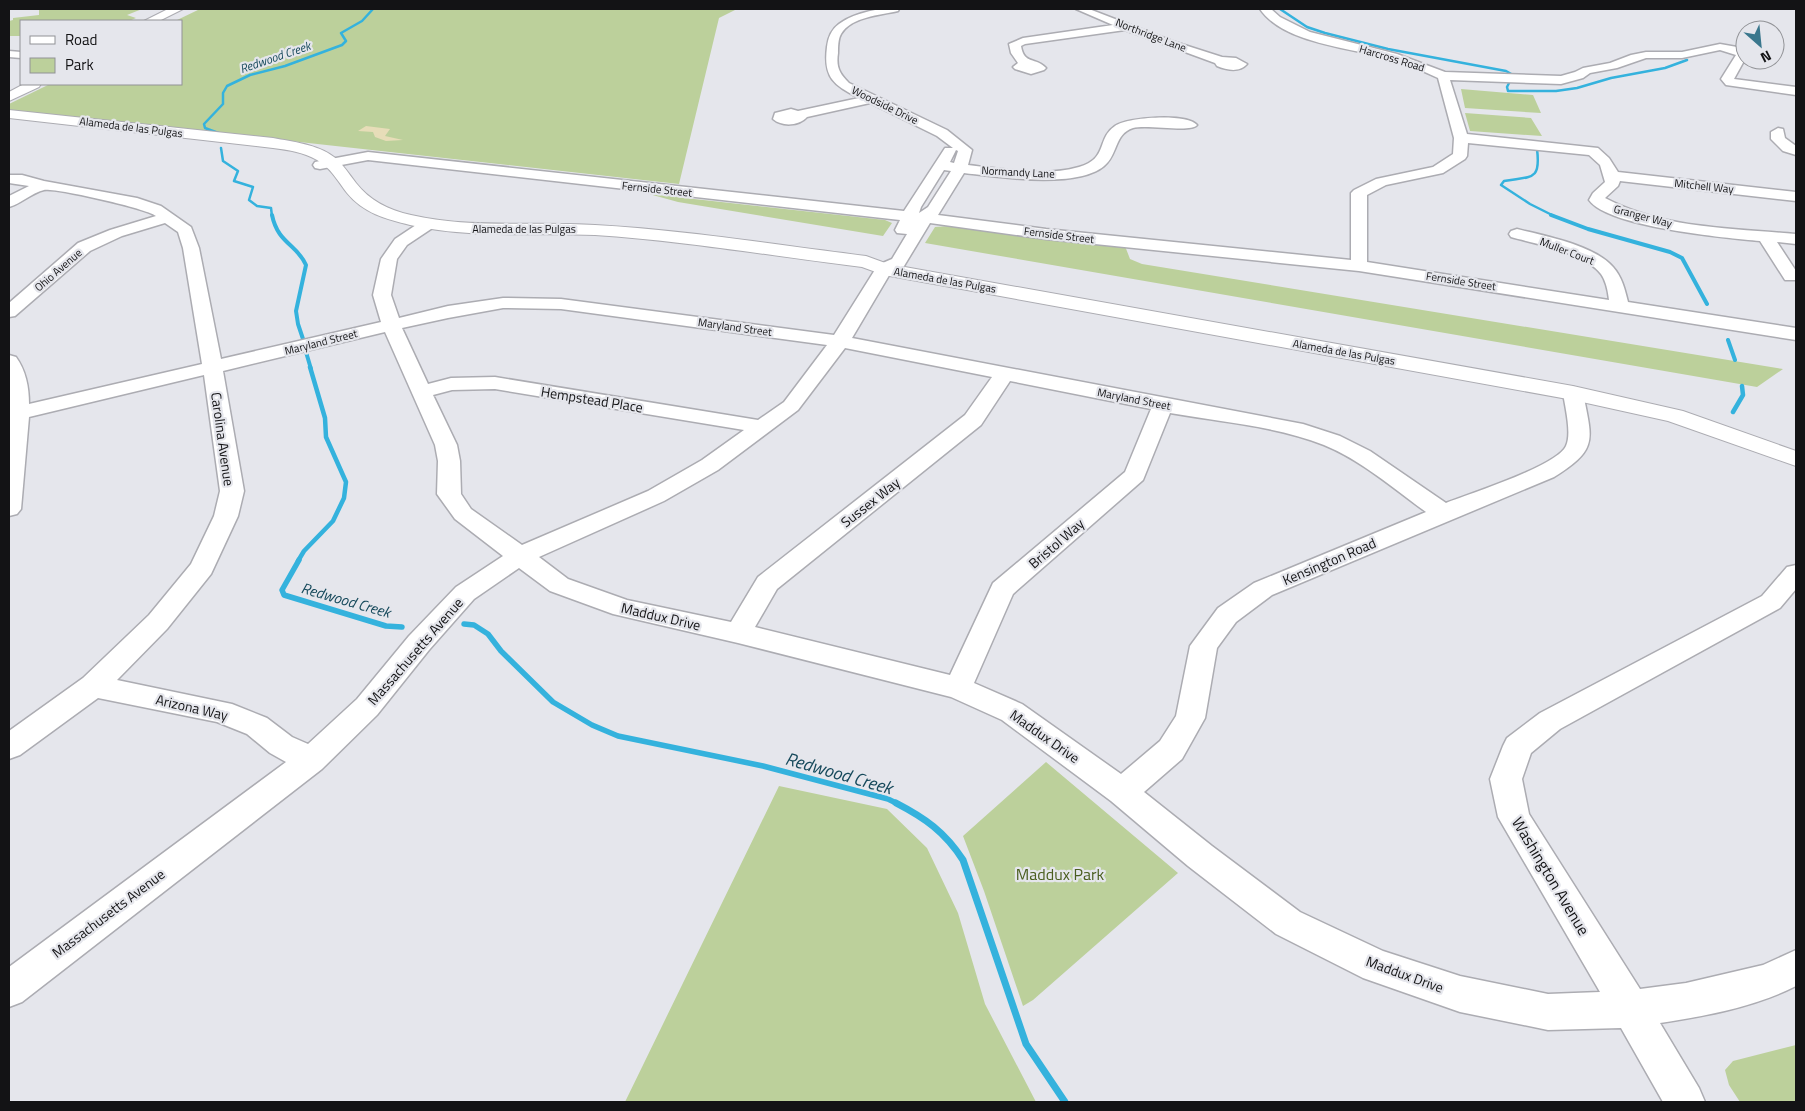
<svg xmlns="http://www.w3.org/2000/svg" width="1805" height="1111" font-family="'Titillium Web',sans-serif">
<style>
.green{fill:#bcd09b}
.sand{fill:#e7ddb8}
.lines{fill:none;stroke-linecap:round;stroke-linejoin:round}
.stream-far4{stroke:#34b2dd;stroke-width:2.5}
.stream-far3{stroke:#34b2dd;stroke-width:4}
.stream-far2{stroke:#34b2dd;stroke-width:4.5}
.stream-far1{stroke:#34b2dd;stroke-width:5.5}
.stream{stroke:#34b2dd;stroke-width:7}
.minor-casing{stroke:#acacb2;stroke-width:3}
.major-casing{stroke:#acacb2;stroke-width:2}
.minor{fill:#fff;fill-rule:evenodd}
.major{fill:#fff;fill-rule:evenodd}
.labels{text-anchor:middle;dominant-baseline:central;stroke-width:4.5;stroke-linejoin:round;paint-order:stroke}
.far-street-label{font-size:11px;fill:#131315;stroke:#e5e6ec}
.far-water-label{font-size:12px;font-style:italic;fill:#16495b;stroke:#e5e6ec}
.street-label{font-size:14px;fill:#131315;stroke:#e5e6ec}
.water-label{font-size:15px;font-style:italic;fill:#16495b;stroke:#e5e6ec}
.near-park-label{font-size:16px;fill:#4a5e1f;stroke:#e5e6ec}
.near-street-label{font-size:16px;fill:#131315;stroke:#e5e6ec}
.near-water-label{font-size:18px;font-style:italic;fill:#16495b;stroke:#e5e6ec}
</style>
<rect width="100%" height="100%" fill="#e5e6ec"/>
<path class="green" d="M39,9H142L127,15L136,18L129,21H21V36H9V21L13,20V18L39,15Z
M200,9H737L719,18L679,184L9,110V104L50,84H181V21H175Z
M1461,89L1533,95L1541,113L1465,108Z
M1465,113L1531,118L1542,136L1470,131Z
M649,194L885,220L892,223L883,236L678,202Z
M949,226L1125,246L1130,259L1142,264L1783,369L1757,387L925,243L935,227Z
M1046,762L1178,873L1033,1000L1023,1006L984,891L963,836Z
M779,786L887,809L927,848L958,913L985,1004L1036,1102H625Z
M1796,1045V1102H1740L1729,1085L1725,1070L1733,1061Z"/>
<path class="sand" d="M366,126L390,129L385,136L403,140L386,141L375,137L373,132L358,131Z"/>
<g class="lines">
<path class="stream-far4" d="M1280,9L1307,27L1325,33L1388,49L1506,71L1513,75L1507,87L1508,91H1556L1577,88L1611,78L1665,68L1687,60
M221,134L205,128L204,124L223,104V93L227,86L250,75L285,66L342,45L346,41L341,33L362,21L373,9
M221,148L223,161L238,171L234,181L253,187L249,200L257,206L271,208L272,216
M1537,149C1541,181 1532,176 1504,181L1501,185L1530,204L1554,216"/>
<path class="stream-far3" d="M272,215C278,244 297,244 306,265L296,311L298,324L303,339
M1551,215L1588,229L1670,252L1682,258L1707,304
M1728,340L1735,360
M306,352L311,369"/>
<path class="stream-far2" d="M1733,412L1743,395L1742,386
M298,561L304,551L333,521L344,498L346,482L326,437L325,418L310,367"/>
<path class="stream-far1" d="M299,560L282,590L284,595L386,626L402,627
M464,624L474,625L488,634L501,651L553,702L592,725L618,736L763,766L888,799L898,804"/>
<path class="stream" d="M896,803C925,818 945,832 963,860L1026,1044L1065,1102"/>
<defs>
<path id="minor" d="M879,9H899L898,11C880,15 851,17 841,34C838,39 838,47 838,53C836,67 839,73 849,83L947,130L972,150L968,165C1003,169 1045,177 1079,167C1109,158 1096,139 1115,126C1127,117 1187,113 1197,125C1191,133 1147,124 1133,128C1114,134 1118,155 1104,166C1077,189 998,177 964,173L938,215L1046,229L1351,260V193L1354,190L1376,179L1433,167L1453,154L1454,138L1438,78C1421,70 1405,63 1387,58C1350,48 1283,43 1260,9H1271L1280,17L1310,32L1397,54L1445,72L1561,76L1575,72L1583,68L1610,63L1631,55L1646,52H1682L1720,44L1737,47L1745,51V59L1734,79L1796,87V95L1726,85L1721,79L1736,55L1720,50L1682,58H1646L1617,68L1590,73L1583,78L1561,84L1450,80L1467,134L1598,148L1609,158L1618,172L1796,192V201L1620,181L1618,186L1605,198C1664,229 1732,228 1796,234V244L1777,242L1796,271V280H1785L1760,241C1726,238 1608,227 1589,200L1593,193L1605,182L1600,165L1589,155L1468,143L1467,156L1465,159L1443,173L1386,185L1367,195V262L1609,300C1608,291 1606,281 1601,274C1585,253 1536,244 1511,237L1509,234L1511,231L1517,229C1545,236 1594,245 1613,267C1622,277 1625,290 1628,302L1796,328V340L1359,271L1046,239L930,223L904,266L891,272L852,338L1303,424L1340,436L1370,451L1446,503C1469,494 1557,466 1566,446C1572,434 1565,406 1563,393L1566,389L1573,387L1580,389L1583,393C1592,440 1599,449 1554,477L1272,595L1236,622L1217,648L1205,718L1182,759L1144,792L1212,846L1300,912L1383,951L1460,976L1548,994L1600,992L1498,817L1490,779L1503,746L1507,738L1540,713L1762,596L1787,567L1796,565V589L1780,608L1560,729L1531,753L1522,779L1529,814L1640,989L1686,983L1763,965L1796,950V986C1755,1007 1705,1016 1660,1023L1699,1088L1705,1102H1663L1621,1028L1548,1030L1460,1012L1363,978L1276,934L1188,866L1111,801L1002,720L951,697L738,643L613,614L550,591L519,568L474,599L429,650L377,715L322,769L22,1002L9,1007V967L286,762L270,753L247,734L217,722L98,698L20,755L9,759V731L83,678L149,615L191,564L214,516L220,491L204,375L29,417L21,509L17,514L9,516V355L16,357C26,371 29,387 29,404L202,364L183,248L178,232L165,223L122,236L90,251L15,316L9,317V303L78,243L110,230L156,216C145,208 55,188 44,190C31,193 21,204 9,207V196L29,186L9,183V175H22L44,181L137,198L161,206L191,227L199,248L221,359L381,322L373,295L381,259L395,239L422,221H434L436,224L434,227L407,245L397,259L391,295L399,318L448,306L503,298L561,299L834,335L878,265L892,259L907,234L897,233L895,230L900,220L368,160L320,169L315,168L313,165L315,162L320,161L368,152L904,211L945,148H953L937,136L870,103L807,117C799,126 782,127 773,119L775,113L791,109L798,111L859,98C834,85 823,78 827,47C828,38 831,30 839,24C851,15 866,12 879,9ZM956,150L958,151L954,163L950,162ZM944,170L951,171L928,207L919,213L921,207ZM503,308L561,309L827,345L784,402L758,420L495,377L451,378L428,384L402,328L448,318ZM385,332L435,445L438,461L437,494L455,519L503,556L456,587L409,636L357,699L308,744L292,737L267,718L232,704L117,680L167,629L211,574L238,516L244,491L223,371ZM845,348L992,377L965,415L758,577L731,622L627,600L568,579L539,557L664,501L718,470L798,410ZM1010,381L1151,409L1125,472L993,583L950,675L755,627L777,589L981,425ZM495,389L744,430L702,460L648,491L522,545L471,509L461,494L460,461L457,445L433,395L452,390ZM1170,413C1221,422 1276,426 1324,445C1361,460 1394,489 1426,512L1254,583L1218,608L1190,646L1176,716L1160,741L1121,774L1022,704L974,683L1013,594L1143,480Z
M1076,9H1089L1172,41L1222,57L1236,58L1247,64C1239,73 1227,70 1217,66L1215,63L1125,30L1025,44L1021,46C1024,65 1036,57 1046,68L1044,70L1031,74L1015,69L1013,67L1018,63L1011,53L1009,44L1023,38L1113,25Z
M9,51L21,52V58L9,57Z
M1778,128L1783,129L1785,138L1796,146V155L1783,151L1771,139V132Z"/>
<path id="major" d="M168,9H183L159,21H144Z
M24,84H41L39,87L9,101V92Z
M9,110L273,138C293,142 317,144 334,157C343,164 349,174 356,183C370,201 389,210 411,215C472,229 533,221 595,225C686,230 776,245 866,256L888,264L1573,386L1683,411L1796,451V466L1668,421L1573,400L884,275L862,267C773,256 685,241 595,235C533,232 471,239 410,225C386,219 363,213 347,193C338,181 330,167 317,160C303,152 288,150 273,148L9,118Z"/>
</defs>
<use href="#minor" class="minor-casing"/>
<use href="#major" class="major-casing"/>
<use href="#minor" class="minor"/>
<use href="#major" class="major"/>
</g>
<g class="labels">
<g class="far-street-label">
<text transform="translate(1151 35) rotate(21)">Northridge Lane</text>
<text transform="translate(1392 58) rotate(17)">Harcross Road</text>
<text transform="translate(885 105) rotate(26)">Woodside Drive</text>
<text transform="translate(131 127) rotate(7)">Alameda de las Pulgas</text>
<text transform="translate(1018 172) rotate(3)">Normandy Lane</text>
<text transform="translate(1704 186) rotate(6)">Mitchell Way</text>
<text transform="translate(657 189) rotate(6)">Fernside Street</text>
<text transform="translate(1643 216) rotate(15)">Granger Way</text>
<text x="524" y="229">Alameda de las Pulgas</text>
<text transform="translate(1059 235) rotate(7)">Fernside Street</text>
<text transform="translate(1567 251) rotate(21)">Muller Court</text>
<text transform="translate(58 270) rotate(-41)">Ohio Avenue</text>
<text transform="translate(945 280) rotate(10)">Alameda de las Pulgas</text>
<text transform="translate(1461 281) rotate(9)">Fernside Street</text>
<text transform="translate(735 327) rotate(8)">Maryland Street</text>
<text transform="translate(321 342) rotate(-14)">Maryland Street</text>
<text transform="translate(1344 352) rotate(10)">Alameda de las Pulgas</text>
<text transform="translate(1134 399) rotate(11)">Maryland Street</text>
</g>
<g class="far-water-label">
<text transform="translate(275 57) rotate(-19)">Redwood Creek</text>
</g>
<g class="street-label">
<text transform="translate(592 399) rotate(9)">Hempstead Place</text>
<text transform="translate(223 439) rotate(82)">Carolina Avenue</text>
<text transform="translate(870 502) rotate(-38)">Sussex Way</text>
<text transform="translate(1056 543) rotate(-41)">Bristol Way</text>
<text transform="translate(1329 561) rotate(-23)">Kensington Road</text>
<text transform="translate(661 616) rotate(13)">Maddux Drive</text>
<text transform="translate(415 651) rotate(-49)">Massachusetts Avenue</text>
<text transform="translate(192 707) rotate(13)">Arizona Way</text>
<text transform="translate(1045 736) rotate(35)">Maddux Drive</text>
<text transform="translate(108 913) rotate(-37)">Massachusetts Avenue</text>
<text transform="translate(1405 974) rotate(20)">Maddux Drive</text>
</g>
<g class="water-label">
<text transform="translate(346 600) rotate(16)">Redwood Creek</text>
</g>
<g class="near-park-label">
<text x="1060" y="874">Maddux Park</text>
</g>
<g class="near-street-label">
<text transform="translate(1551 876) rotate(59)">Washington Avenue</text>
</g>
<g class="near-water-label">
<text transform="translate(839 773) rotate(16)">Redwood Creek</text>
</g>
</g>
<rect width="1805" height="1111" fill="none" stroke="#131315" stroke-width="20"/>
<rect x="20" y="20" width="162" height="65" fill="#e5e6ec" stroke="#919296"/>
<rect x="30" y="36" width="25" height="8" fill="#ffffff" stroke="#919296"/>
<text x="65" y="45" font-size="15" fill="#131315">Road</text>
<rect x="30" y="58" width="25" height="15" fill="#bcd09b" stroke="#919296"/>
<text x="65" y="70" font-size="15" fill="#131315">Park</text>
<g transform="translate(1760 45) rotate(153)"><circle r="24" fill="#e5e6ec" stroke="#919296"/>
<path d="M0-4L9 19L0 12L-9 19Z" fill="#3a778d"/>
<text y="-8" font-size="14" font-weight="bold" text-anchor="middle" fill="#131315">N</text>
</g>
</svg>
